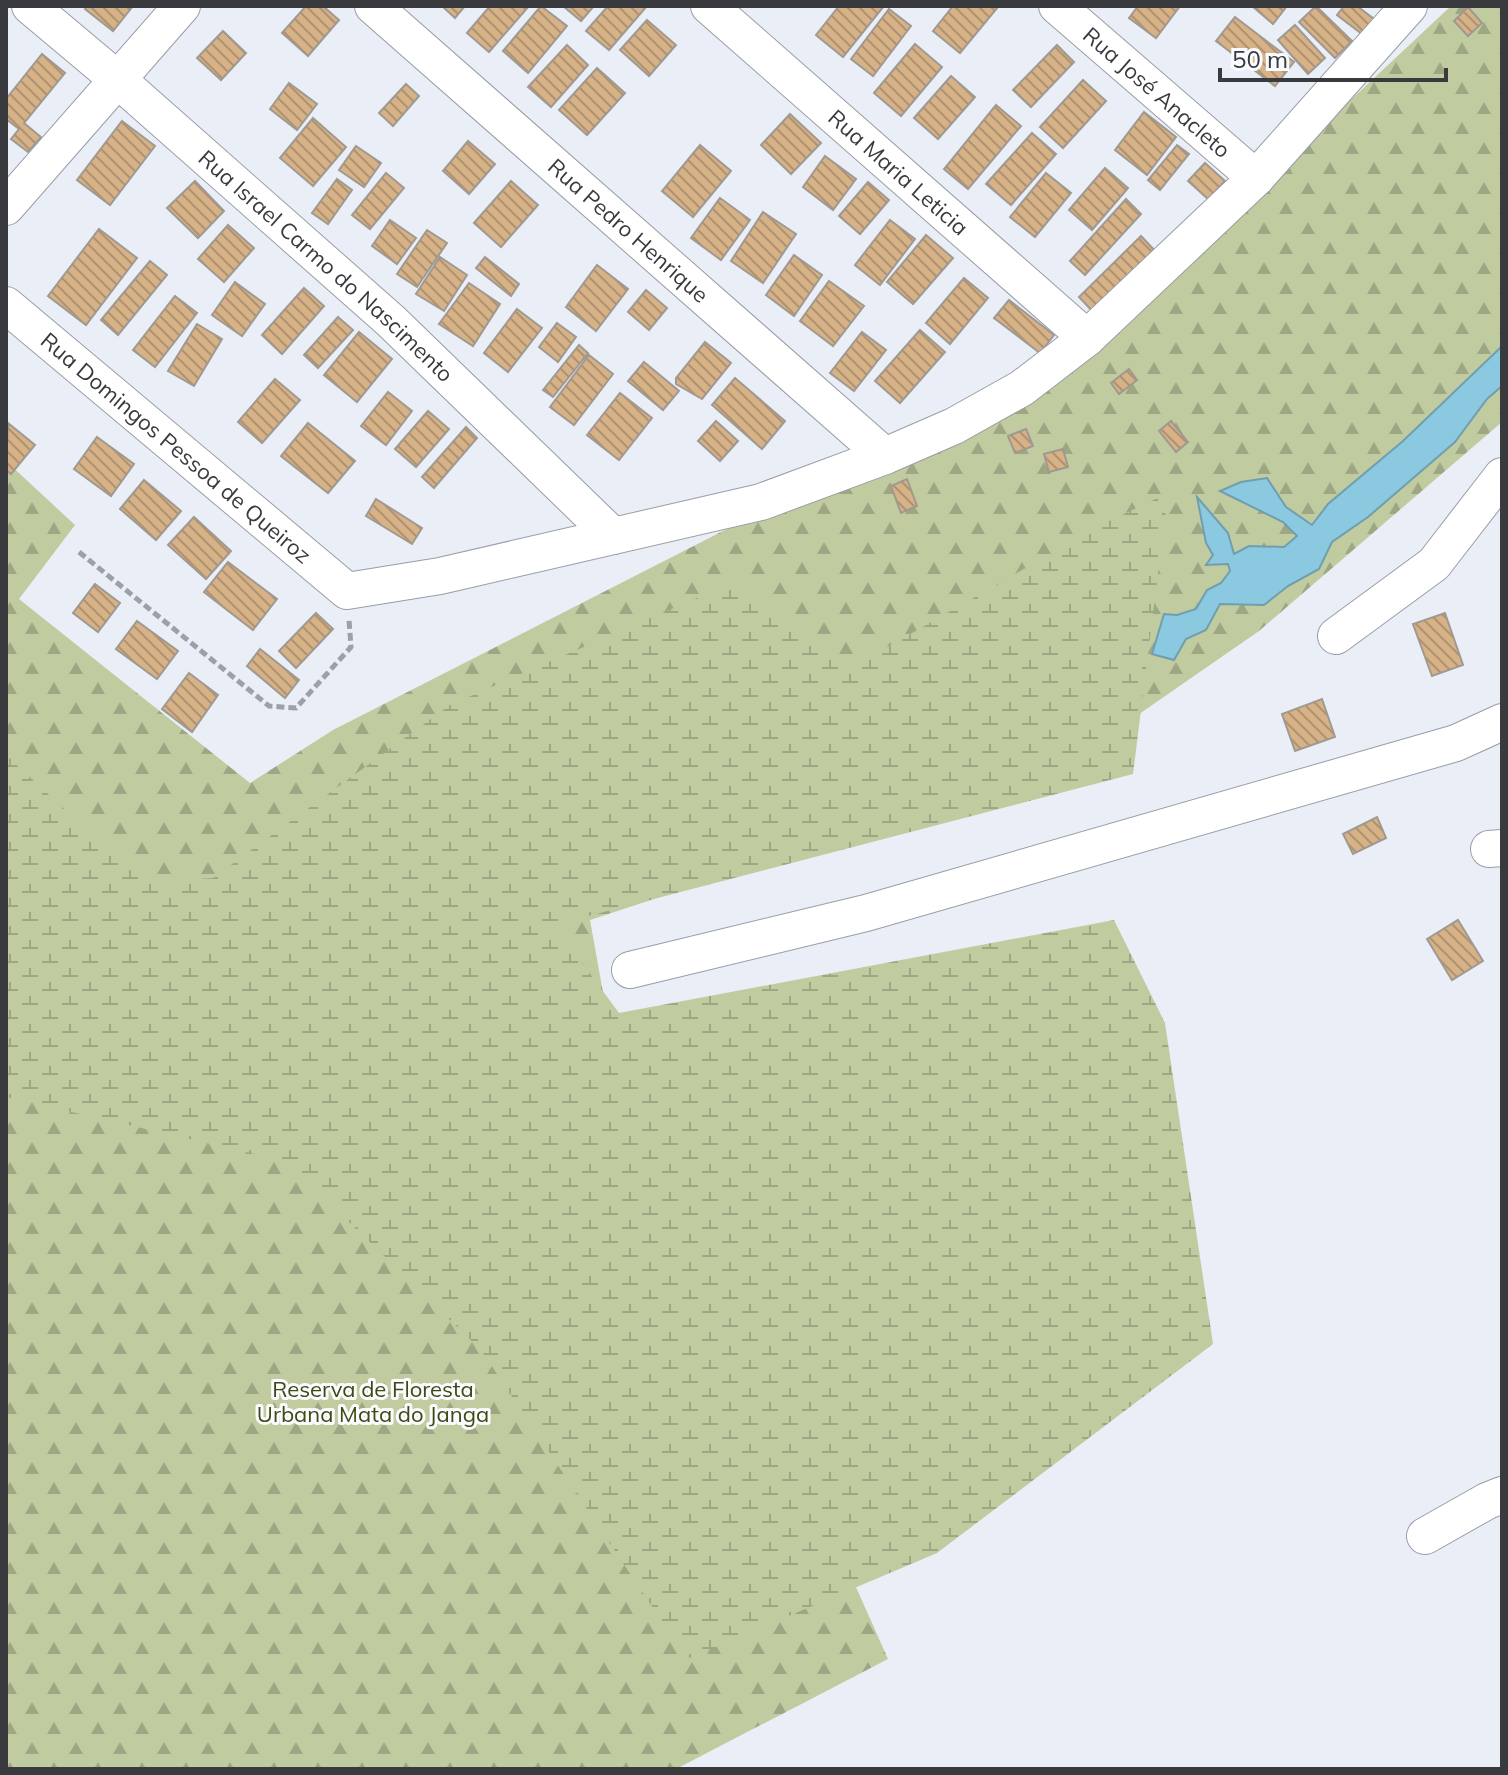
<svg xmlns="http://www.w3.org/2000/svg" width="1508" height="1775" font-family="Mulish,sans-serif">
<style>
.forest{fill:url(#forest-firs)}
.wetland{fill:url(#wetland-marsh)}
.water{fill:#8ac9df;stroke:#719eaf;stroke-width:2}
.building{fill:url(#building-back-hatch);stroke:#a09991;stroke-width:2}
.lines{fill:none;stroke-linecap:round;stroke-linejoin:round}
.minor-casing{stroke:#999da6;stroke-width:38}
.path{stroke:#9ca0a7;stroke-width:5;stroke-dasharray:8 4;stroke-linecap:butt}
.minor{stroke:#fff;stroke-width:36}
.labels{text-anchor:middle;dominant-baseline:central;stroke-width:6;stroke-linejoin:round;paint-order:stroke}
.street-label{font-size:22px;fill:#383a3e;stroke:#f9fbff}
.park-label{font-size:22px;fill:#3e4a10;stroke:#f9fbff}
</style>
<defs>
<pattern id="forest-firs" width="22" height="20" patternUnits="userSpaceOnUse" patternTransform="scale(2)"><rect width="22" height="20" fill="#c0cca0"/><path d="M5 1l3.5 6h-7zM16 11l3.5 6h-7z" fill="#9da784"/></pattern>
<pattern id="wetland-marsh" width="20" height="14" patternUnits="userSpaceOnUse" patternTransform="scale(2)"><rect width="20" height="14" fill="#c0cca0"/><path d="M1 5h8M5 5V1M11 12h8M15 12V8" fill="none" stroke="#9da784"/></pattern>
<pattern id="building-back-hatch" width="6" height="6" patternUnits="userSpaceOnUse" patternTransform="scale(2)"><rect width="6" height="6" fill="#d7b287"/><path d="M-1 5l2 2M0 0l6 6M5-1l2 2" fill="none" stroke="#af9270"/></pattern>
</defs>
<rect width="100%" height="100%" fill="#e9eef7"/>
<path class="forest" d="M1451,6H1502V422L1259,631L1067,764L590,920L611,1037L888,1659L676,1769H6V461L75,525L19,599L250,783L333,730L1091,343Z"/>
<path class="wetland" d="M1168,493L1133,774L554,925L619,1013L1114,920L1165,1023L1213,1344L937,1553L687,1659L481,1350L286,1161L6,1097V755L143,882L213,878L450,705L736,581L849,669L1101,525Z"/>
<path class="water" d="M1502,346V386L1487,399L1455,442L1368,517L1332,542L1319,569L1288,586L1264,605L1220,604L1206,630L1186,639L1174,660L1152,654L1164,614L1177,615L1196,609L1207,590L1221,583L1230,571L1228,564L1206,565L1213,555L1206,543L1197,497L1228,533L1234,554L1249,546L1284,547L1297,536L1283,522L1220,491L1241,482L1267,478L1286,507L1312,525L1328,504L1403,441Z"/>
<path class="building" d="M87,6H133L113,31L85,9Z
M306,6H323L339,20L308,56L282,33Z
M442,6H465L455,18Z
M490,6H529L489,52L467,33Z
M541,6L567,26L528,73L503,51Z
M563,6H594L581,21Z
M608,6H647L609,50L586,31Z
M839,6H884L843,57L816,35Z
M953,6L998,7L960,53L933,31Z
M1138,6H1180L1156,38L1129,18Z
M1252,6H1287L1273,24Z
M1316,6L1352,41L1335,58L1299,22Z
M1344,6H1357L1374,19L1362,34L1337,15Z
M1468,7L1482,23L1468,36L1454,21Z
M889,9L911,26L873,76L851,59Z
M1235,17L1294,62L1275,86L1216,41Z
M647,20L676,45L649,76L620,50Z
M1295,25L1325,58L1308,74L1278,40Z
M223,31L246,53L221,80L197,58Z
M915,44L942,67L901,116L874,93Z
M567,45L588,65L551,107L528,87Z
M1057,45L1074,62L1031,107L1013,90Z
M42,54L65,73L24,123L41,137L28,152L11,139L19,129L6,119V99Z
M597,68L625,93L587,135L559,110Z
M951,76L975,97L938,139L914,118Z
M1083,80L1106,101L1063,148L1040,127Z
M289,83L317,104L297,130L270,109Z
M406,84L419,96L393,126L379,113Z
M996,105L1021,126L968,189L944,169Z
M1144,112L1176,137L1147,175L1115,150Z
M790,114L821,143L791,174L761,145Z
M313,118L346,147L313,186L280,158Z
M122,121L155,146L110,205L77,180Z
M1032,133L1056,154L1011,205L986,184Z
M468,141L495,164L469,194L443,171Z
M700,145L731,171L693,217L662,191Z
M1177,145L1189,154L1160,190L1148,180Z
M356,146L381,163L364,187L339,170Z
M825,156L856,179L833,210L803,187Z
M1205,163L1225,181L1208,199L1188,181Z
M1105,168L1128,188L1092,230L1069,210Z
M386,173L404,188L370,229L352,215Z
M1046,173L1071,193L1035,237L1010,217Z
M337,179L352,190L328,224L312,213Z
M195,181L224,211L198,238L167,208Z
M511,181L538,205L501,247L474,223Z
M868,182L889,200L860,234L839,216Z
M720,198L750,220L721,260L691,238Z
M1126,199L1141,214L1085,275L1070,261Z
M763,212L796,234L763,283L731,261Z
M390,220L416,238L397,264L372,246Z
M890,220L915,239L880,285L855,265Z
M228,225L254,248L224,282L198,259Z
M99,229L137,258L86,325L48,296Z
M427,230L447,243L417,287L397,274Z
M926,235L953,258L913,304L887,282Z
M1141,236L1158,254L1096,315L1079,297Z
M794,255L822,275L794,316L766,295Z
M440,257L467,275L444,311L416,294Z
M485,257L519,284L511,296L476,268Z
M150,261L167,275L118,335L101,320Z
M597,265L628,289L596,331L566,307Z
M964,278L988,298L950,344L926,323Z
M829,281L864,306L833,346L800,321Z
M235,282L265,304L242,336L212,315Z
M469,283L500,304L473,346L439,324Z
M304,288L324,306L282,354L262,335Z
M646,290L667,308L649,330L628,312Z
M175,296L197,313L155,367L133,350Z
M1009,300L1054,335L1040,353L994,318Z
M517,309L542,328L508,372L484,353Z
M338,317L353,330L318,368L304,355Z
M557,323L576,337L558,362L539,347Z
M197,324L222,339L194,386L168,371Z
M920,330L945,352L900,403L875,381Z
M359,332L392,359L357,402L324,375Z
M862,332L886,350L854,391L830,373Z
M705,342L731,363L702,399L676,384V378Z
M579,345L588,353L553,397L543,390Z
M589,355L613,374L574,425L550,407Z
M644,362L679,391L663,410L628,381Z
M1129,369L1137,380L1119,394L1111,383Z
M735,378L785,421L762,449L712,405Z
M275,379L300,400L262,443L238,422Z
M388,392L412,411L386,445L361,426Z
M620,393L652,418L619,460L587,435Z
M428,411L449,429L416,467L395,449Z
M716,421L738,441L720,461L698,441Z
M1171,421L1188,442L1176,452L1159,431Z
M8,423L35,445L11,474L6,470Z
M308,423L355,461L328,493L281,456Z
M466,427L477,438L434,488L422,477Z
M1026,429L1033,446L1015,453L1008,436Z
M97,437L134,464L111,496L74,469Z
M1063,449L1068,467L1049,472L1044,454Z
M907,479L917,506L901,513L891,486Z
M144,480L181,511L156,540L120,509Z
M376,499L422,528L412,544L366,516Z
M194,517L231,551L206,579L168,545Z
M228,562L277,599L253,630L204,592Z
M95,584L120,603L98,632L73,613Z
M316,613L333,629L296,668L279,651Z
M1445,613L1463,665L1432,676L1413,624Z
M137,621L178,651L157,679L116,649Z
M260,649L299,680L285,698L247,666Z
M189,673L218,695L192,732L162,709Z
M1322,699L1335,737L1295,751L1282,714Z
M1377,817L1386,838L1353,854L1343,834Z
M1458,920L1483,961L1452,980L1427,939Z"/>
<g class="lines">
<defs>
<g id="minor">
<path id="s1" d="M30,6L117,79L391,321L613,536"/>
<path id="s2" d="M373,6L885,456"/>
<path id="s3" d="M709,6L1087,338"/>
<path id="s4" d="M1057,6L1256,178"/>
<path d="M6,207L182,6"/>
<path id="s5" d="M6,305L347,591L440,576L761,502L885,456L954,426L1022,388L1087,338L1256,178L1409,6"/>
<path d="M1336,636L1434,564L1502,476"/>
<path d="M1489,849L1502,848"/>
<path d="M630,970L866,913L1456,743L1502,722"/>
<path d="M1425,1536L1487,1501L1502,1495"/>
</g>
</defs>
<use href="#minor" class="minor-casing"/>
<path class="path" d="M79,552L269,706L296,708L351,647L349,620"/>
<use href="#minor" class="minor"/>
</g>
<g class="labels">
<g class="street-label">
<text stroke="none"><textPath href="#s4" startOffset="132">Rua José Anacleto</textPath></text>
<text stroke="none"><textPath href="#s3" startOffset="252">Rua Maria Leticia</textPath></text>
<text stroke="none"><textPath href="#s2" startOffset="340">Rua Pedro Henrique</textPath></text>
<text stroke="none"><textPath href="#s1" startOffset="394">Rua Israel Carmo do Nascimento</textPath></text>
<text stroke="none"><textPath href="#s5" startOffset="222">Rua Domingos Pessoa de Queiroz</textPath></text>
</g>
<g class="park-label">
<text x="373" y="1389">Reserva de Floresta<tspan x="373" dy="25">Urbana Mata do Janga</tspan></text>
</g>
</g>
<rect width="1508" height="1775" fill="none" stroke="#383a3e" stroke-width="16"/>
<path d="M1220 68v12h226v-12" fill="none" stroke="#383a3e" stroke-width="4"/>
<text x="1232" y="68" font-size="24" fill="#383a3e" stroke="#f9fbff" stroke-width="6" paint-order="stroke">50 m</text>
</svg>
